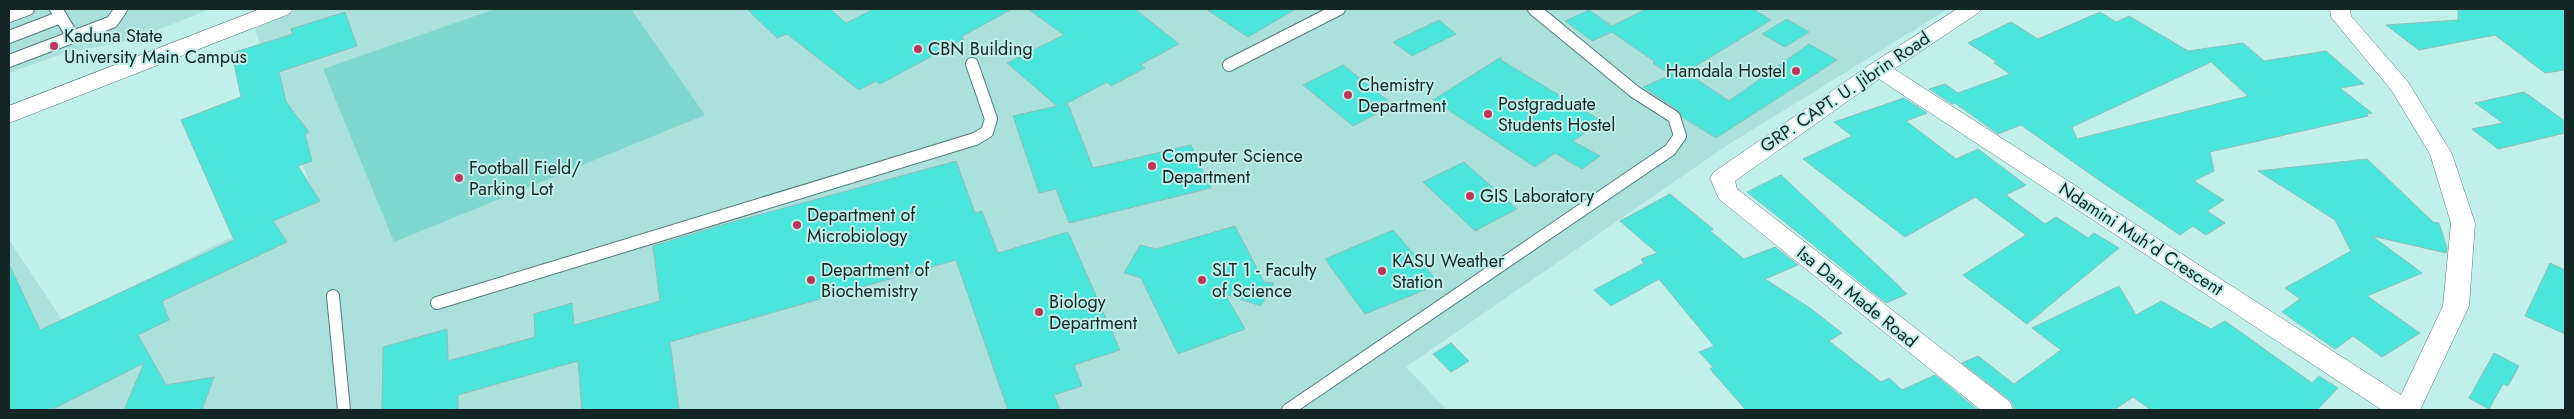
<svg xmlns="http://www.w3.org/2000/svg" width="2574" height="419" font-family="Jost,sans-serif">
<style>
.built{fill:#abe1dc}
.green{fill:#80d7d0}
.building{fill:#4ae6db;stroke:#91bdb9;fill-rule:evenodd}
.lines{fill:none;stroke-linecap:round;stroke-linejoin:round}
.service-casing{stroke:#527c79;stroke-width:14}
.minor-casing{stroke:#527c79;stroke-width:1}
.secondary-casing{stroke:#527c79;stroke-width:1}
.service{stroke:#fff;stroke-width:12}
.minor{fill:#fff;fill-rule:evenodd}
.secondary{fill:#fff;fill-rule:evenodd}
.poi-dot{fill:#c2335c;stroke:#c1efea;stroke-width:2}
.labels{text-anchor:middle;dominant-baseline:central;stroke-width:4;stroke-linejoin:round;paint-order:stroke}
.poi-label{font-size:18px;fill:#142624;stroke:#c1efea;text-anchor:start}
.street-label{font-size:18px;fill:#142624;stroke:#c1efea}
</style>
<rect width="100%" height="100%" fill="#c1efea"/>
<path class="built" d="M9,9H210L135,39L65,53L9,73Z
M299,9H1948L1726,146L1406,367L1447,410H9V240L63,321L314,196L254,26Z"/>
<path class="green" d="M495,9H631L705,115L394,242L323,69Z"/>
<path class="building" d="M747,9H830L846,23L874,9H1012L961,37L964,39L880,84L876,81L859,90L787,34L777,38Z
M1028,9H1135L1179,44L1140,65L1145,68L1111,86L1107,82L1064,105L1068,104L1093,168L1191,145L1211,188L1069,223L1056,189L1039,193L1013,116L1057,106L1007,63L1064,35Z
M1206,9H1296L1248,37Z
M1646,9H1753L1771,20L1686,72L1729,101L1809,44L1837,60L1716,138L1682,117L1678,110L1643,87L1671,75L1653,63L1655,62L1612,32L1592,41L1565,21L1589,10L1612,26Z
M2458,9H2565V70L2545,73L2495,35L2419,50L2386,25L2458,20Z
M345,12L357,46L279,72L286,102L309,132L305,134L312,161L298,166L320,201L273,221L287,242L162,301L169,320L138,335L166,385L214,377L202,410H124L144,363L51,410H9V264L40,330L234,240L181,120L241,97L232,53L293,34L291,29Z
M2100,12L2116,22L2129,16L2188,51L2243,43L2264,61L2326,51L2364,84L2340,88L2372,113L2366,114L2368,116L2210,152L2214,171L2194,181L2224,200L2207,211L2225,223L2206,235L2193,226L2180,235L2103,183L2021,125L1998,134L1955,103L1952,104L1929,89L1945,84L1958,93L2010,74L1994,63L1997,62L1968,43L2011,22L2038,39ZM2211,62L2248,96L2077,139L2072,127Z
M1787,19L1809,32L1785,47L1762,34Z
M1439,20L1456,34L1412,56L1393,42Z
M1501,57V60L1602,121L1573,141L1600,156L1582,169L1555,153L1535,167L1433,100Z
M1343,65L1362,80L1393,105L1353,126L1303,85Z
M2524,92L2565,121V133L2498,149L2472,129L2503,123L2475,103Z
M1904,98L1927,113L1906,121L1956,159L1978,149L2026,185L2006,195L2045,224L2056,217L2088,238L2094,233L2119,248L2027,324L1963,275L2026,235L1975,197L1905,237L1803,159L1852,136L1834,122Z
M2367,159L2433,222L2439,223L2447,248L2446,253L2372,236L2422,273L2367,296L2420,333L2382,357L2353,336L2335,349L2282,312L2300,299L2285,288L2351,251L2335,220L2258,171Z
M956,161L975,213L982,211L998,253L1068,232L1120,350L1074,365L1082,386L1054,395L1060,410H1008L956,260L670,342L679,410H582L578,361L458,395V410H382L383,347L447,329L448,361L535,337L534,314L572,303L574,325L660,301L653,246L722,225Z
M1464,162L1517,209L1475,231L1423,182Z
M1781,175L1895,282L1907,294L1886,303L1747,192Z
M1670,194L1713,229L1710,231L1744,259L1775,247L1798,265L1765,279L1810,308L1842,333L1829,341L1881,382L1889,378L1902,390L1935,375L1978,410H1746L1710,369L1713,367L1699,352L1714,346L1659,279L1611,306L1594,290L1644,263L1641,259L1657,253L1620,221Z
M1235,226L1264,282L1274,283L1261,306L1225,294L1245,329L1178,354L1141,278L1124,273L1140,245L1156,249Z
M1393,230L1440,284L1365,314L1325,259Z
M2550,263L2565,270V334L2525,316Z
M2119,286L2136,315L2161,301L2211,329L2225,321L2312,383L2319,376L2338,388L2317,410H2151L2133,397L2114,410H2015L2011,401L1962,363L1978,356L2014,384L2061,350L2032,328Z
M1451,343L1469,361L1451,372L1433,354Z
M2494,353L2519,366L2508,386L2503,384L2489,409L2469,398Z"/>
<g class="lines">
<defs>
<path id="service" d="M56,9L73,37
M9,16L28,9
M9,37L61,17
M9,61L112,22L121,9
M1229,65L1339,9
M333,296L344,410
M437,303L975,139L987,132L991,119L972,64
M1288,410L1670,150L1680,136L1674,117L1635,92L1534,9"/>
<path id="minor" d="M1957,9H1981L1978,13L1894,69L2401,395L2443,306L2451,223L2430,154L2392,91L2331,17L2330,9H2350L2351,16L2408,82L2452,154L2475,223L2469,306L2420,410H2382L1879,79L1735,181L1737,189L2010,402L2013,410H1981L1719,199L1710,178L1714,172L1871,64Z"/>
<path id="secondary" d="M260,9H293L289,14L9,123V106Z"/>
</defs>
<use href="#service" class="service-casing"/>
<use href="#minor" class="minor-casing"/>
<use href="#secondary" class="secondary-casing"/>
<use href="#service" class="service"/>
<use href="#minor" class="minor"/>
<use href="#secondary" class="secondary"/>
</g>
<g class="poi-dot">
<circle cx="54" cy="46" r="5"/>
<circle cx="918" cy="49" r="5"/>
<circle cx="1796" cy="71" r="5"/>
<circle cx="1348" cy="95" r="5"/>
<circle cx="1488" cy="114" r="5"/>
<circle cx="1152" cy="166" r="5"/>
<circle cx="459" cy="178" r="5"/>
<circle cx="1470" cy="196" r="5"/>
<circle cx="797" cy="225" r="5"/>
<circle cx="1382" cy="271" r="5"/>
<circle cx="811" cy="280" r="5"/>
<circle cx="1202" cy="280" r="5"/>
<circle cx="1039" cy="312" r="5"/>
</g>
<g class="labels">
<g class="poi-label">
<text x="64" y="36">Kaduna State<tspan x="64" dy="21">University Main Campus</tspan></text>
<text x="928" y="49">CBN Building</text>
<text x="1786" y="71" text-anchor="end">Hamdala Hostel</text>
<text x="1358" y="85">Chemistry<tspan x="1358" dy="21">Department</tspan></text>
<text x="1498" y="104">Postgraduate<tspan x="1498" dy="21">Students Hostel</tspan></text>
<text x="1162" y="156">Computer Science<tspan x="1162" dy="21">Department</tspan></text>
<text x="469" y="168">Football Field/<tspan x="469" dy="21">Parking Lot</tspan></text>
<text x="1480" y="196">GIS Laboratory</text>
<text x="807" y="215">Department of<tspan x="807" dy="21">Microbiology</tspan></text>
<text x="1392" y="261">KASU Weather<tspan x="1392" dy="21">Station</tspan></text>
<text x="821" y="270">Department of<tspan x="821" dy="21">Biochemistry</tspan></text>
<text x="1212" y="270">SLT 1 - Faculty<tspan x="1212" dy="21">of Science</tspan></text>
<text x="1049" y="302">Biology<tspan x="1049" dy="21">Department</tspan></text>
</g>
<g class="street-label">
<text transform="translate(1845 92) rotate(-34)">GRP. CAPT. U. Jibrin Road</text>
<text transform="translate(2141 239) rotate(33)">Ndamini Muh'd Crescent</text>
<text transform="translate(1857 297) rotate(39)">Isa Dan Made Road</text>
</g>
</g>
<rect width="2574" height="419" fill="none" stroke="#142624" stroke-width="20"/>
</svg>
